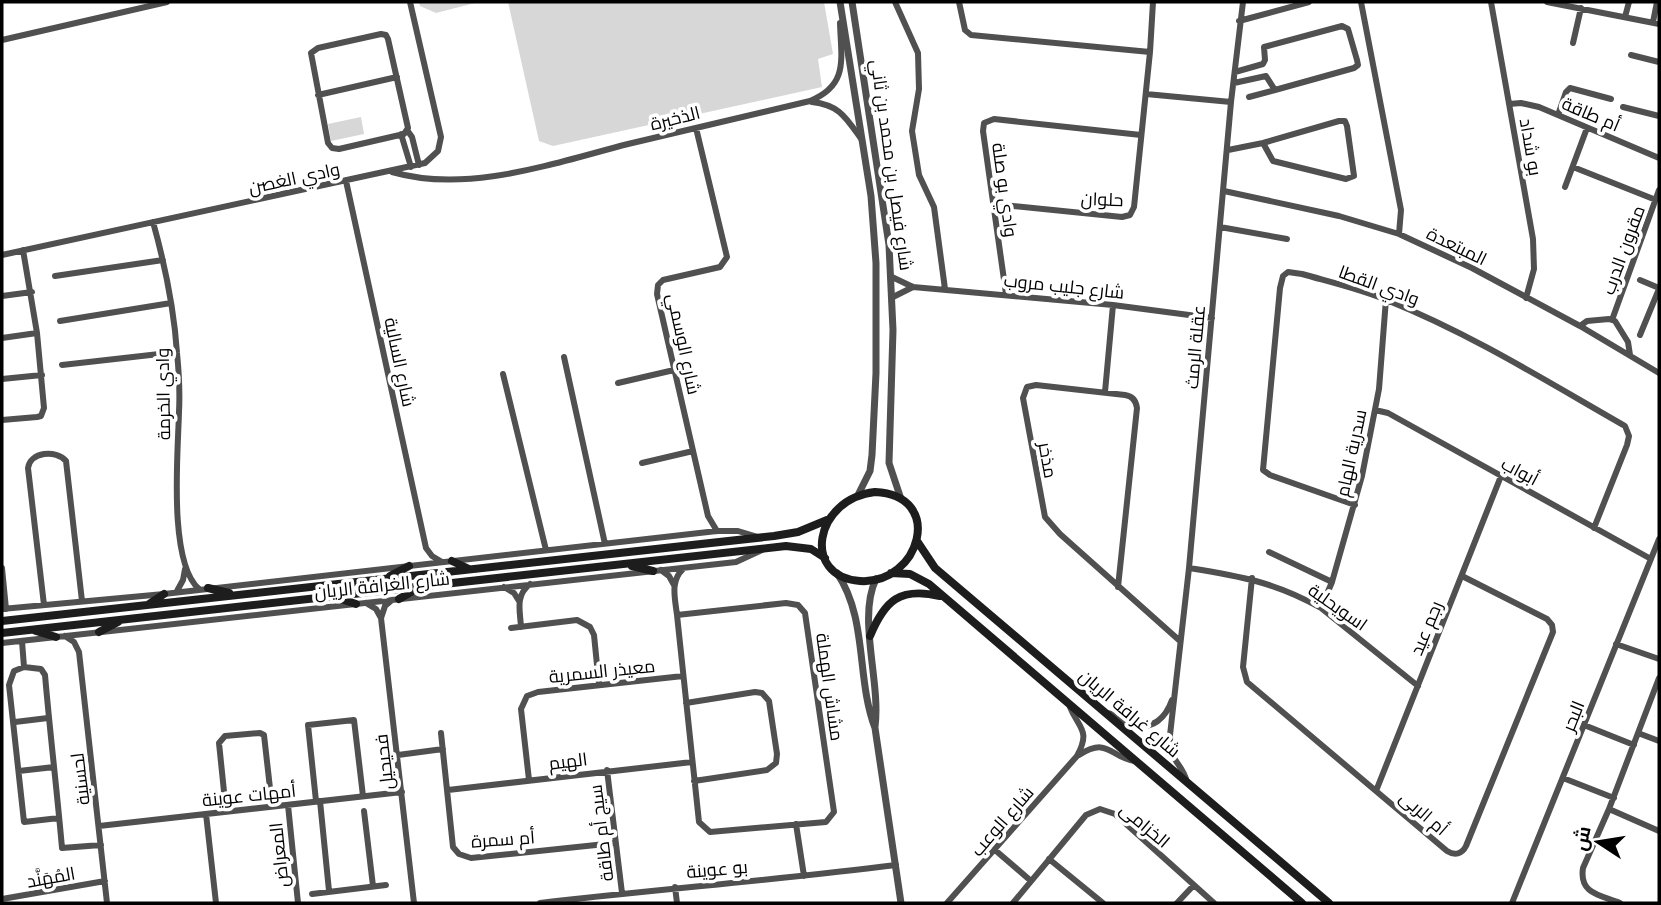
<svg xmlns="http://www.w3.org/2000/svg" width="1661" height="905" font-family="'PT Sans',Cairo,sans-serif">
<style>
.pitch{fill:#d7d7d7}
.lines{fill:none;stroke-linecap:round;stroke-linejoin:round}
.minor{stroke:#505050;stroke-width:6}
.tertiary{stroke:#505050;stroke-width:7}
.secondary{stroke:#1d1d1d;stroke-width:8}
.labels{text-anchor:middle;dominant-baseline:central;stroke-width:7;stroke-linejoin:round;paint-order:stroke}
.street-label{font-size:18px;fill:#000;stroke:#fff}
</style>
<rect width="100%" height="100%" fill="#fff"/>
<path class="pitch" d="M419,2H479L436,13L420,6Z
M508,2H824L833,54L818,59L822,87L553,146L539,141Z
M361,117L364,134L331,141L328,124Z"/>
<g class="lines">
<path class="minor" d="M895,2L918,53L919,89L912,131L919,175L934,207L945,289
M959,2L965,30L971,35L1150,52L1153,2
M1361,2L1401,210L1399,234
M1491,2L1533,239L1534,269L1526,298
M1547,2L1659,24
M1625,17L1629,2
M1239,21L1309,2
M1653,22L1657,2
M381,34L386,35L388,39L408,128L404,134L339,149L332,148L328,143L311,53L318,48Z
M2,40L167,2
M1573,43L1581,8
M1631,55L1659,62
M1234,83L1266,76L1275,90L1354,68L1358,65L1357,60L1348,29L1342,26L1264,47L1265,60L1263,64L1235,72
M1146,94L1231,102
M318,95L397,77
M1249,97L1275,90
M812,102C840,105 846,118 862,140
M1509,104L1521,103L1539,107L1659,158
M1623,107L1659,116
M1558,115L1566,92L1570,88L1611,99
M696,128L727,257L720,267L663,280L658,285L657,294L708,516L717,531
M407,130L412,137L419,165
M401,134L411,167
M1228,150L1263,143L1339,121H1345L1347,126L1354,176L1346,179L1273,161L1263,143
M1573,167L1656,200
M392,172C468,194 554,163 628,144C689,130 749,115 810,101C849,85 841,59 840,23
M346,181L426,548L432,556L442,562
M1565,187L1587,128
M1224,191L1339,216L1399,234L1472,268L1580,326L1659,373
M993,204L1122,217L1130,215L1134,207L1150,52
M153,222C165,265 174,308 177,353C179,373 180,393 179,412C178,452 168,562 199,589
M1220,227L1287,239
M2,255L425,163L438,151L441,137L410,2
M55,276L163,260
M892,277L913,287L1113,305L1212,318
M1640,280L1659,288
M1006,294L983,131L984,123L994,119L1141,135
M2,296L32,292
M893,297L913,287
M1612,320L1659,190
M60,321L171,303
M1580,326L1587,321L1609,319L1615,321L1628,342L1630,355
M1640,335L1659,289
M2,338L37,333
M564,357L605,544
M62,365L177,352
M503,374L546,550
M2,379L42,375
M618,383L674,370
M1105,392L1113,305
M1375,410L1388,413L1651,559
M2,420L37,417L41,416L44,408L37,333L23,250
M642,463L693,451
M1355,505L1270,475L1263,470L1280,288L1283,276L1288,272L1302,274C1330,282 1361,289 1389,301C1471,334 1548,382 1625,426L1629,436L1627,445L1594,528
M1269,552L1332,582
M2,568L6,609
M1189,568C1239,576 1275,582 1321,608L1418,686
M661,570L669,576L674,585
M1252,578L1243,667L1247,682L1447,851C1455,856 1462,854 1466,846L1553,632L1552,625L1547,619L1462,576
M504,587L514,593L519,601
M1118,587L1137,408C1136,400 1132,396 1125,395L1036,385L1027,387L1023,398L1045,517L1060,534L1180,641
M177,591L183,580L185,569
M366,603L376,609L381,618L414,903
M44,605L28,468C30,452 56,449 66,461L82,601
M1321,608L1332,582L1362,476L1379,389L1386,299
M2,609L164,594L717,531H738L758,537
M677,615L786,603L798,605L805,613L834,812L826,822L710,832L699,822L677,615C675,598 670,581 683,569
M381,618L385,606L392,600
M521,627C520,610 515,596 530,584
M511,628L577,620L590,627L594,635L599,685
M65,636L74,642L79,652L107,903
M22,641L24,667
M2,643L736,562L762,550
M1616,644L1659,659
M1659,678L1638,733L1659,741
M686,703L755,692L762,693L769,701L777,754L776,763L767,770L694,781
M1107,713C1117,715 1124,721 1133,724C1153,731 1166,717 1172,700
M15,722L48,718
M1584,725L1634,745
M441,733L453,847L459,854L471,858L615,843
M398,755L443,749
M1079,755C1109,736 1110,758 1135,761
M607,770L622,893
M19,771L54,767
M1563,778L1614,798
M529,780L521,709L527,696L538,692L683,676
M1187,782C1181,760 1170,765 1170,735L1189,568L1231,102L1243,2
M448,790L692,762
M1376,791L1501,476
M316,801L308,725L354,720L363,796
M320,801L329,891
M288,805L298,903
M1609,809L1638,733
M226,811L219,743L225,736L260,733L264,735L272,806
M364,811L373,886
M206,814L216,903
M59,818L24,822L9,685L14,671L24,667L41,669L45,675C50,733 57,791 62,848L101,845
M796,824L804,876
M99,826L402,792
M995,850L1031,881
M1049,859L1103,903
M675,887L677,903
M312,894L386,885
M2,899L105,881
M540,903C659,889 777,880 896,865
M947,903L1077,756C1091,730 1079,729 1070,707
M1013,903L1086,815L1100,809L1115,814L1214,903
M1177,903L1193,886
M1512,903L1659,539
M1620,903C1600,895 1579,894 1583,868L1609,809L1659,831"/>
<path class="tertiary" d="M840,2L871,196L876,263V373L872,455L870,471L858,495
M852,2L889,245L893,330L889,463L901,499
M837,573C868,619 856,678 875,728L901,903
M875,727C881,681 857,618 876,579"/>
<path class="secondary" d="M875,492C946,495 920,585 860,581C801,577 814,499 875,492Z
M917,541L935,568L1329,903
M452,561L469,569
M632,566L653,571
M891,573L910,574L929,584L1302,903
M390,576L409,566
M208,588L229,593
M338,598L356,604
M399,599L418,588
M149,604L164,594
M2,621L774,536L798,532L827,520
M36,631L56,637
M99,632L118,622
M2,633L786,546L811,549L825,558
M870,636C885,600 900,587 940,596"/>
</g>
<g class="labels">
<g class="street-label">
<text transform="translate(1591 114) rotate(23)">أم طاقة</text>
<text transform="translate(675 118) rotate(-14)">الذخيرة</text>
<text transform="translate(1531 147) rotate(80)">بو شداد</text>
<text transform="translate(892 165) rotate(82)">شارع فيصل بن محمد بن ثاني</text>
<text transform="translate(294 178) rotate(-12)">وادي الغصن</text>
<text transform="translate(1005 190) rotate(82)">وادي بو صلة</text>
<text transform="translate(1102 199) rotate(2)">حلوان</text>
<text transform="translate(1457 246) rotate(26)">المبتعدة</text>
<text transform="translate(1623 250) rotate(-70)">مقرون الدرب</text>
<text transform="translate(1379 285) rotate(20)">وادي القطا</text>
<text transform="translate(1064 286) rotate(6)">شارع جليب مروب</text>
<text transform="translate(684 344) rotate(78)">شارع الوسمي</text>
<text transform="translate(1195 347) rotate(-85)">عقلة الرمث</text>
<text transform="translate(400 362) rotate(78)">شارع السالية</text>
<text transform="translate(163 394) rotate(-91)">وادي الخرمة</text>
<text transform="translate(1351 453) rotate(-78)">سدرية الهام</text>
<text transform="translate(1048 460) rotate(80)">مذخر</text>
<text transform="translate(1520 471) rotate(28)">أبواب</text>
<text transform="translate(382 585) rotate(-6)">شارع الغرافة الريان</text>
<text transform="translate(1338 607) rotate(35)">اسويحلية</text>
<text transform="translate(1426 628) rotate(-68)">رجم عيد</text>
<text transform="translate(602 671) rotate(-6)">معيذر السمرية</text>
<text transform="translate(830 687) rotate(82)">مشاش الهملة</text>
<text transform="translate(1130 713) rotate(40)">شارع غرافة الريان</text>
<text transform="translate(1573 716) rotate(-68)">البحر</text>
<text transform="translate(568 761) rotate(-7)">الهيم</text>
<text transform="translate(384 762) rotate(-97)">فحيحيل</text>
<text transform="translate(80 779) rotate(-97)">لحسنية</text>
<text transform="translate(249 795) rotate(-6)">أمهات عوينة</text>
<text transform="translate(1424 813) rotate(41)">أم الربى</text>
<text transform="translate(1002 821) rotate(-49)">شارع الوعب</text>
<text transform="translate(1145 825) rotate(40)">الخزامى</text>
<text transform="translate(601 833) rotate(-97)">سيج أم طاقة</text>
<text transform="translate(503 839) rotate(-4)">أم سمرة</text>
<text transform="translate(279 855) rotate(-96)">المعراض</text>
<text transform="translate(717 869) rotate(-5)">بو عوينة</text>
<text transform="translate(51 877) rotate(-10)">المُهَنَّد</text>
</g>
</g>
<rect width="1661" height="905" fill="none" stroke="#000000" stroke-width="7"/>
<g transform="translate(1598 842) rotate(282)" stroke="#ffffff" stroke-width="5" paint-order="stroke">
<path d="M0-5L12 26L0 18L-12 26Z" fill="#000000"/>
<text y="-10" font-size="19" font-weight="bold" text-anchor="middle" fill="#000000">ش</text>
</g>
</svg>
